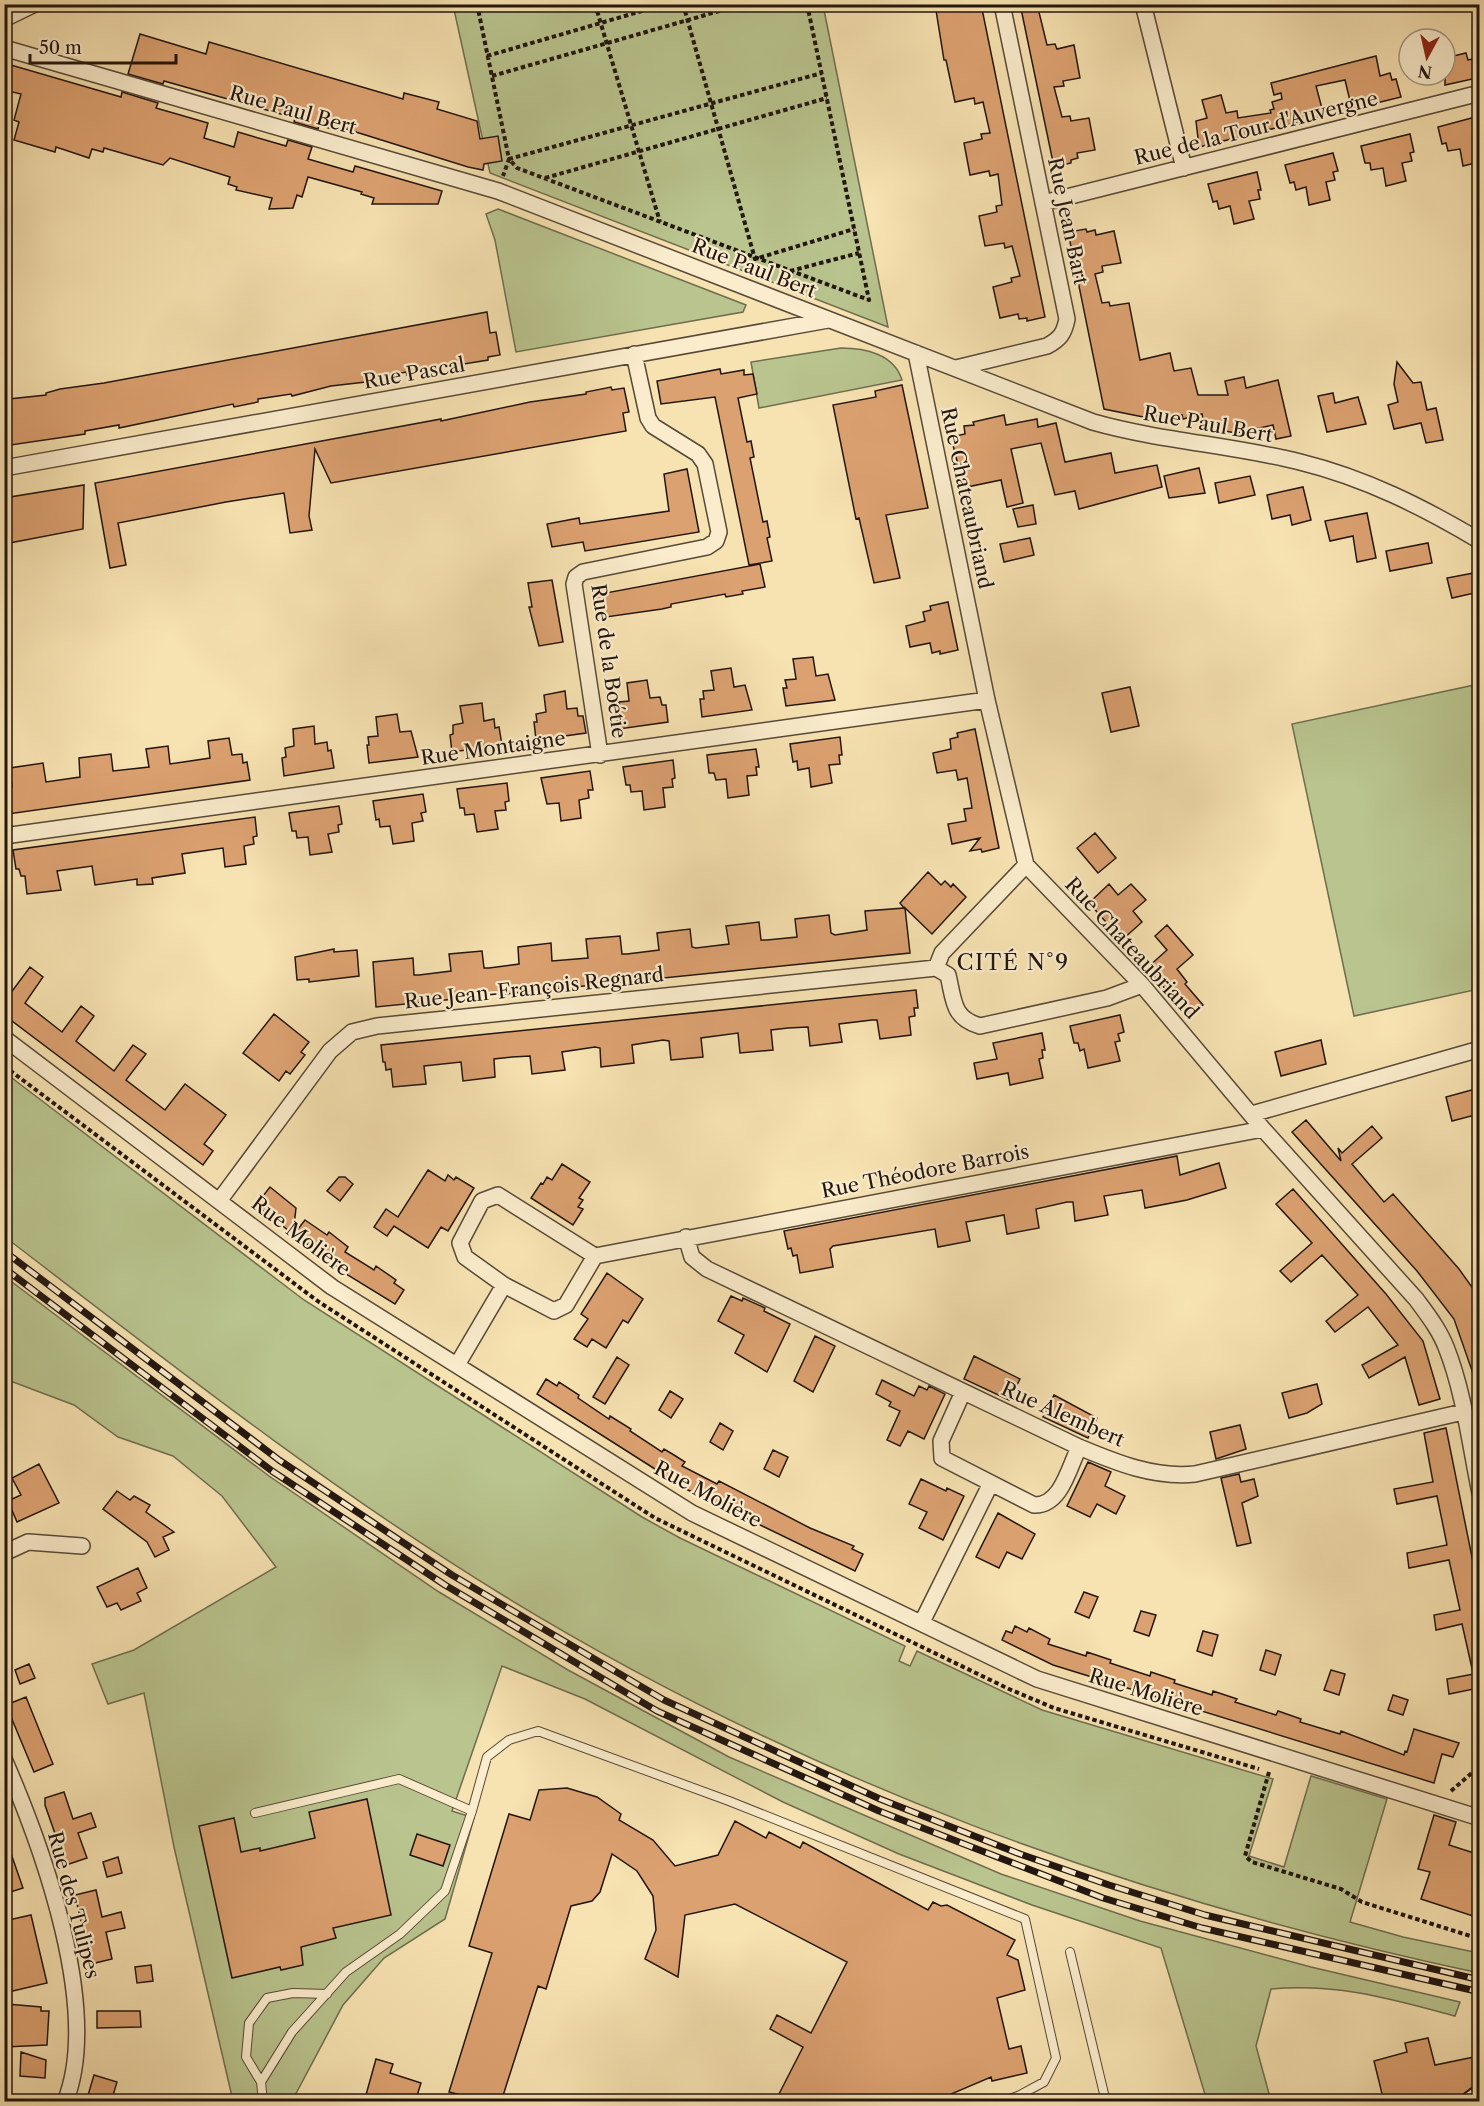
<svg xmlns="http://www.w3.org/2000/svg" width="1484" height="2106" font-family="'Libre Caslon Text',serif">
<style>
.green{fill:#b9c48e;stroke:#6e6d4f;stroke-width:1.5}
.building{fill:#dca171;stroke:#221610;stroke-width:1.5}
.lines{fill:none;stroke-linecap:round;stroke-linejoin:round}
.lane-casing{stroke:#574938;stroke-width:10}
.street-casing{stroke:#574938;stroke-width:18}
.secondary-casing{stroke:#221610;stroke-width:26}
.path{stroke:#221610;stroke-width:4;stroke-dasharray:4.5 3;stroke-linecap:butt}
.lane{stroke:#faeccc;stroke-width:8}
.street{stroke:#faeccc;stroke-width:15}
.secondary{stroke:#faeccc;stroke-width:22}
.rail-casing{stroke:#221610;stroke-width:7}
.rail{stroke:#faeccc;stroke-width:4.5;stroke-dasharray:14;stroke-linecap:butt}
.labels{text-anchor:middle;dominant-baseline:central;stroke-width:4.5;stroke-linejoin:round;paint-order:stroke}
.street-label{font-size:20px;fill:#221610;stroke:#faeccc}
.quarter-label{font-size:22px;letter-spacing:1.5px;fill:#221610;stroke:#faeccc}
</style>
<rect width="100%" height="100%" fill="#f7e2b1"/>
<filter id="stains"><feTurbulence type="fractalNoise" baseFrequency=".00333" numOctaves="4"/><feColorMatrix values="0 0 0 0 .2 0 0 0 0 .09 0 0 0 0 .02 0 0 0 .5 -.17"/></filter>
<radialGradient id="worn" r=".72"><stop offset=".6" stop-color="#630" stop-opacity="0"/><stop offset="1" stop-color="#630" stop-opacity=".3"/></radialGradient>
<path class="green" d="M453,5H823L888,327L490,173Z
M498,209L746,305L743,312L516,352L495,240L486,214Z
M841,348C865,348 894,354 902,380L759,408L751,362Z
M1479,684V989L1354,1016L1292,724Z
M4,1072L304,1300L642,1517L680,1538L905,1646L899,1661L910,1666L917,1651L1042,1710L1273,1779L1249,1856L1284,1867L1311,1776L1387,1799L1350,1922L1403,1937L1479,1953V1973C1131,1899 806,1781 501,1594C327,1487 167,1361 5,1237Z
M4,1276L269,1476L439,1592L568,1670L729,1757L1001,1874L1140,1921L1311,1967L1460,2002L1455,2016C1391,1999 1338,1983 1271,1989L1256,2046L1271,2101H1207L1161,1948L1032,1905L899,1854L783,1802L585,1699L502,1666L452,1811L474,1818L445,1919L384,1958L343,2005L292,2101H233L174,1847L144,1693L108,1704L92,1664L134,1650L276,1567L222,1496L173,1456L118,1437L74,1405L5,1379Z"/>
<path class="building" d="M935,4H981L1045,317L1027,321V318L1019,319L1018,314L1000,318L993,287L1012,282L1011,278L1020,276L1012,246L1005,248L1004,243L985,246L979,216L997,212L996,206L1002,205L998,174L990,176L989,171L970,175L964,143L982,139L981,134L990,133L983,102L975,104L974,98L955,102L946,60H944Z
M1020,4H1037L1047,45L1055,44L1057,49L1074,45L1080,78L1063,81L1064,86L1054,87L1062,117L1070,116L1071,121L1089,118L1095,150L1077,153L1078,158L1071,160V163L1054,167Z
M140,34L206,54L209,42L403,99L404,93L439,102L437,109L477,121L480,139L498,136L502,161L484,164L483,170L468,167L343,128L342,132L319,125L318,129L294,122L295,118L164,81L163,84L128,74Z
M1466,53L1468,60L1473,59L1477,78L1445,85V58Z
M1376,56L1380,76L1390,73L1392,80L1396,79L1401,97L1352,109L1345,80L1316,86L1324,116L1199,147L1196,121L1207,118L1202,100L1221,95L1226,113L1237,111L1238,118L1271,113L1270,110L1274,109L1272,102L1282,99L1281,93L1274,95L1271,83Z
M4,63L121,97L122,92L158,103L156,108L208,123L204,138L234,147L238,132L286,146L288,140L312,147L308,159L353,172L355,166L442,191L438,204H372L374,198L361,194L362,192L308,177L302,197L297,195L293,208L269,209L272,198L236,190L237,187L228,184L230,177L170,158L163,165L104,148L103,152L92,149L89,158L56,147L55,152L14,140L19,122L14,120L21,94L4,90Z
M1479,116V162L1463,166L1460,149L1448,151L1446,143L1442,144L1438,127Z
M1410,134L1414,152L1410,153L1412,161L1402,163L1406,181L1386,186L1383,168L1371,170L1370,163H1365L1361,146Z
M1333,153L1338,171L1333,172L1335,180L1326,182L1330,200L1309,205L1306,187L1296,190L1294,182L1290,183L1285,165Z
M1257,172L1261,190H1258L1260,199L1249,201L1254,219L1234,224L1230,206L1219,209L1217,201L1213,202L1208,184Z
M1086,229L1087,232L1095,230L1096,235L1114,231L1121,263L1102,266L1103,272L1095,274L1102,303L1109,302L1110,306L1129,303L1140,360L1170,353L1174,371L1191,368L1198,395H1228L1225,381L1244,377L1246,388L1278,380L1291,436L1276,439L1273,425L1237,433L1205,428L1202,414L1183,419L1182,415L1158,420L1104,409L1068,232Z
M487,312L490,333L496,332L500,355L488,357V360L464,364L463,362L407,375L406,372L373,378L374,381L331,386L292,396L291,394L258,399V402L234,407L233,404L119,428V425L85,431V434L4,446V416L9,399L46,395V393L60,389L104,383Z
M1397,362L1413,383L1421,382L1427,410L1436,408L1443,440L1426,443L1421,423L1394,429L1388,405L1398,402L1394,384Z
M720,369L721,374L744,370V375L753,374L757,394L738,398L747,442L751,441L754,457L750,458L763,522L767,521L770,537L767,538L772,561L749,565L715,397L661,404L657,381Z
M902,385L928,508L886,515L900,578L874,583L859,518L856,519L833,405L876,397L875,391Z
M611,387L612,390L624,388L629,412L623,413L626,431L331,483L315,449L309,516L312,530L290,533L284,493L226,502L118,523L126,565L110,568L95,483L441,419V421L530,402L586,394V392Z
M1333,393L1335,403L1358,397L1366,424L1327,432L1318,396Z
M1004,415L1006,425L1037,419L1038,427L1056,423L1065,462L1111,453L1115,473L1157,465L1162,487L1079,509L1075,491L1055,495L1041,443L1011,449L1023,503L1007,507L1001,480L967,487L962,464L958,465L951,437L965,434L964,426L974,425L973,422Z
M1199,468L1205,493L1169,498L1164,476Z
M687,469L699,532L585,551L583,542L552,547L547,524L579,518L580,524L669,511L664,474Z
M1250,476L1255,495L1219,503L1215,483Z
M84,485L83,529L4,544V498Z
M1303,487L1311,520L1292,525L1290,515L1272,519L1267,495Z
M1033,505L1036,524L1018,527L1013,509Z
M1367,513L1376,558L1357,562L1353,536L1330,541L1325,521Z
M1030,538L1034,555L1004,562L1000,544Z
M1428,543L1432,563L1390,571L1386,551Z
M760,564L765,587L742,591L743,594L726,597L725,594L671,604V607L662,609L599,618L595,595Z
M1479,572V592L1452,598L1447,578Z
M552,580L563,642L539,646L529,607H532L528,583Z
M948,602L958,650L940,654V651L932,653L930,643L910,647L906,626L925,621L923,612L931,610L930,606Z
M813,657L816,676L828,674L835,700L786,706L783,688H787L785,680L796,679L793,659Z
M731,668L734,687L745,685L752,710L702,717L700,699H704L703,691L714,690L711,671Z
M647,680L650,698L660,697L662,705H666L668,722L619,729L616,711H620L619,702L629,701L627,683Z
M1130,687L1139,726L1111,732L1102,693Z
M565,691L567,709L577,708L578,716H583L586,733L536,740L534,722H537L536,714L546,712L544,695Z
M482,703L484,721L494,719L495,728L499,727L502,745L452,752L450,735L453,734V725L463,723L460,706Z
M397,714L400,732L411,731L418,757L369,763L367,745H369L368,737L378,736L376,717Z
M314,726L315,744L327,742L328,751L331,750L334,768L284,776L282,758L286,757L285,748L294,746L293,729Z
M975,729L999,848L982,852L981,849L970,851L980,838L952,844L948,824L966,821L964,809L972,808L967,778L958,780L956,770L937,773L933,753L951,749L950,739L958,737L957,733Z
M840,737L842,755H839L840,764L829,765L832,783L811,787L809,768L798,770L797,761L793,762L790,744Z
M229,738L232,755L242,754L243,763L247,762L250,780L8,814L6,796L9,795L8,787H12L10,768L43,763L46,782L80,777L79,758L111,754L113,771L149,767L146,749L168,746L170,764L210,758L208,741Z
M756,749L759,767H756L757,775L747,776L749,795L728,798L726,779L716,780L714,773H709L707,755Z
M673,760L675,778L672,779L673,787L663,788L665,807L644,810L642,791L631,792L630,785H626L623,767Z
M590,771L593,790H588L589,798L579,800L581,818L561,821L559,803L547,804L541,778Z
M507,783L509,801L505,802L506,810L495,811L498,829L477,832L474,814L465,815L464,808H460L457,789Z
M423,794L426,812L421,813L423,821L412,823L414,841L393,844L390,826L380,827L379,819L376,820L373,801Z
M339,806L342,824L338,825L339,832L328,834L332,852L310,855L308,837L297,838L296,831H292L289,813Z
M255,817L257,836L253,837L254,844L244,846L246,864L225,867L223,848L182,854L185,873L152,878L153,884L137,885V879L95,885L92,866L57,871L61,890L27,894L25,876H21L19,869H16L13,850Z
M1095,833L1116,858L1098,873L1077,848Z
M928,872L941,885L945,881L951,887L953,884L966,897L932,934L905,908L910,953L376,1007L373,962L413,958L414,975H419L451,971L449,954L482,951L484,968H489L519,964L518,947L551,943L552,961L588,958L586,939L620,936L622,954H627L659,950L657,933L690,929L692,947L696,948L729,944L726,926L759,922L761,940H767L797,937L795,919L829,915L831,933L835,935L867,930L865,911L904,908L900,903Z
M1109,884L1118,895L1131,884L1146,900L1133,911L1142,922L1122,940L1089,903Z
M1167,925L1193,955L1177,969L1187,982L1185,984L1203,1005L1190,1017L1147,968L1167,950L1155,936Z
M334,949V952L357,950L359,976L309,982V979L297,980L295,957Z
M30,967L43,977L25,1003L62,1032L81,1006L94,1016L76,1041L114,1071L133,1045L146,1054L126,1080L165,1110L185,1084L226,1115L204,1144L213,1151L203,1165L4,1015V1002Z
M916,990L918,1008H914L915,1016L909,1017L911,1035L880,1039L877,1020H872L839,1024L842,1042L810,1046L808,1027L788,1028L771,1030L773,1050L740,1053L738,1033L701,1038L703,1057L671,1060L669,1041L663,1040L632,1045L634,1063L601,1067L600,1048L595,1047L562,1052L565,1070L532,1074L530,1056L512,1057L494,1059L495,1077L463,1081L461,1062L424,1066L426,1084L393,1087L391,1069L386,1070L385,1062H383L381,1045Z
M274,1014L309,1042L301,1052L305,1055L290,1074L286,1071L279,1081L243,1053Z
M1120,1015L1124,1032L1118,1034L1120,1041L1115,1042L1120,1061L1088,1068L1084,1049L1080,1051L1078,1043H1074L1070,1026Z
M1042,1033L1045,1050H1042L1043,1058L1039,1059L1043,1078L1010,1085L1008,1073L977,1079L974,1063L997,1059L993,1043Z
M1321,1040L1326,1064L1281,1076L1275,1052Z
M1479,1088V1114L1452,1121L1446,1097Z
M1306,1120L1341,1161L1338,1148L1342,1153L1372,1126L1382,1138L1352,1164L1384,1202L1393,1194L1459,1269L1479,1297V1384L1477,1385L1454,1319L1417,1271L1292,1132Z
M1177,1156L1180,1175L1219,1163L1226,1188L1187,1200L1145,1208L1142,1190L1104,1196L1108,1215L1075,1221L1073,1202H1067L1036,1209L1039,1228L1007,1234L1004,1215L972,1221L966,1222L970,1241L938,1247L935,1229L833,1246L830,1249L833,1267L800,1273L797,1255L793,1256L791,1248L788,1249L784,1231Z
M562,1164L590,1182L579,1198L583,1200L578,1207L583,1209L573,1225L531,1198L541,1183L543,1184L547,1177L552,1180Z
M428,1170L445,1181L448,1175L454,1180L456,1177L474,1188L448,1231L441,1227L428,1248L394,1226L387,1236L374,1227L386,1209L398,1217Z
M339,1177H345L353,1184L340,1201L327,1191Z
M270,1187L296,1208L293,1234L256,1205Z
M1293,1189L1386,1294L1423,1341L1440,1399L1419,1405L1405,1357L1369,1378L1362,1365L1398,1345L1368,1307L1335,1332L1326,1321L1358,1295L1322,1255L1291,1282L1280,1271L1312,1243L1276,1204Z
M305,1220L327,1235L329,1232L348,1247L345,1252L374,1270L376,1266L396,1280L394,1283L404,1290L395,1304L346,1274L294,1234Z
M607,1273L643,1299L628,1323L623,1320L606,1348L592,1339L587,1347L574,1339L588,1319L581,1314Z
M731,1296L742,1301L743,1298L765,1308L764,1311L790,1324L767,1372L735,1353L744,1335L718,1321Z
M815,1336L835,1346L813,1392L794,1381Z
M974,1356L1020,1379L1009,1400L964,1379Z
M617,1357L629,1365L605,1404L593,1397Z
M546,1379L557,1386L559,1382L579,1395L578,1398L609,1419L610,1416L631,1429L630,1431L662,1452L664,1449L674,1455L685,1462L682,1466L717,1484L719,1481L810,1528L854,1546L852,1549L863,1554L855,1571L688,1490L537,1394Z
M882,1380L914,1396L919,1386L927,1390L929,1386L945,1394L924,1439L908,1431L900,1446L887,1440L900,1411L889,1406L891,1402L876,1394Z
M1317,1384L1322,1404L1307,1413L1289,1418L1282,1393Z
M670,1391L683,1399L671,1418L659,1410Z
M1054,1395L1097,1418L1088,1438L1043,1417Z
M720,1423L733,1431L723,1450L710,1442Z
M1240,1425L1246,1449L1216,1459L1210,1432Z
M1446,1428L1479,1592V1673H1473L1462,1624L1436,1630L1434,1615L1460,1610L1449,1560L1409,1568L1407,1553L1447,1545L1437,1496L1397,1504L1394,1489L1433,1482L1424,1433Z
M773,1450L788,1457L779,1477L764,1469Z
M1088,1462L1111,1472L1105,1486L1125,1496L1116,1514L1097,1504L1090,1517L1067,1506Z
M39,1464L59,1503L17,1522L8,1501L21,1495L12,1478Z
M1239,1474L1241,1482L1254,1479L1258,1496L1242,1503L1251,1543L1237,1546L1221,1478Z
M921,1479L946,1491L947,1488L964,1496L943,1540L919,1528L927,1512L909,1504Z
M117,1491L130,1500L134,1496L150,1505L146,1512L174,1532L163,1537L169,1550L155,1557L147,1542L103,1509Z
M998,1513L1035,1534L1022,1559L1007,1552L999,1568L976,1557Z
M138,1568L147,1588L137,1593L141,1601L121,1610L117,1603L107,1607L97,1587Z
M1084,1592L1098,1597L1089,1618L1075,1612Z
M1141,1611L1156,1615L1149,1636L1134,1631Z
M1015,1626L1027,1632L1029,1628L1050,1639L1048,1644L1086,1656L1087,1652L1111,1660L1110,1663L1150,1676L1151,1672L1175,1680L1174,1683L1212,1695L1213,1691L1237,1699L1235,1702L1276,1715L1278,1711L1301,1719L1300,1722L1340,1734L1341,1731L1404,1755L1405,1751L1407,1752L1414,1729L1459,1743L1453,1757L1442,1754L1434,1783L1053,1665L1002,1640L1006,1631L1012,1633Z
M1203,1631L1218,1635L1212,1656L1197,1651Z
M1266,1650L1281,1655L1275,1675L1260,1670Z
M29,1664L35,1678L20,1684L15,1670Z
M1331,1670L1345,1674L1339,1695L1324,1690Z
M1479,1673V1688L1449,1694L1447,1679Z
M1393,1695L1408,1700L1403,1715L1388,1710Z
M26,1697L53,1764L34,1772L6,1705Z
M567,1788L597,1797L621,1814L619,1820L653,1840L675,1866L718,1855L735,1821L766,1838L769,1832L800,1848L803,1842L928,1910L933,1902L941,1906L947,1905L1015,1940L1007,1955L1018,1960L1025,1990L997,1998L1009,2049L1021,2046L1027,2073L992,2081L991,2077L951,2094L946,2102H789L778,2096L803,2047L770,2029L777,2015L811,2033L847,1962L735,1904L685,1915L678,1977L645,1959L656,1930L653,1896L637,1871L612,1854L600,1892L592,1901L571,1906L546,1989L538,1986L501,2102H472L473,2098L449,2092L492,1953L469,1946L509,1814L530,1820L539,1790Z
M64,1792L73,1819L91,1813L96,1827L78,1833L87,1858L66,1865L45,1805V1798Z
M367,1799L391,1915L333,1928L336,1938L301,1947L303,1965L281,1970L280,1967L232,1978L199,1826L234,1818L241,1852L260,1848V1851L315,1838L309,1812Z
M1434,1815L1456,1822L1449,1845L1474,1853L1473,1855L1479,1857V1918L1421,1899L1430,1872L1418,1869Z
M417,1834L450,1845L443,1866L410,1855Z
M4,1842H7L23,1888L4,1894Z
M118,1857L122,1873L107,1877L103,1862Z
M96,1890L102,1917L121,1912L125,1928L106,1932L112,1959L91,1964L75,1895Z
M31,1915L47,1983L4,1993V1921Z
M151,1965L153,1981L137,1983L135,1967Z
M7,2004L41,2007V2011H49L47,2045L5,2047Z
M97,2011H140L141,2027L97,2028Z
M1428,2038L1435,2065L1479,2056V2082L1453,2102H1384L1374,2061L1407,2052L1405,2043Z
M21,2052L46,2060L45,2078L20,2076Z
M376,2059L393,2064L390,2073L421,2083L415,2102H364Z
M94,2075L117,2082L111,2102H86Z"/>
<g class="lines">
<defs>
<path id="lane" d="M255,1813L399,1779L472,1811
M1070,1952L1106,2102
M261,2082L246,2057L249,2023L267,1998L293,1993L327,1994
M263,2102L261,2082L292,2032L346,1972L400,1934L445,1891L472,1811L487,1757L509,1740L538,1731L729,1801L1025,1919L1056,2058L1044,2082L1018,2096L1001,2102"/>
<path id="street" d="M1143,4L1184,168
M4,19L35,4
M4,48L498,191L1093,422C1160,441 1232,445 1300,462C1365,478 1423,507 1480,541
M1043,203L1480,93
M916,353L987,700L1026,865L1142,985L1263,1129L1416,1299C1427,1314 1439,1329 1446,1347C1464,1392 1470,1445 1480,1493
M956,368L1047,346C1060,339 1064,334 1067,319L1002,4
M4,468L828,320
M600,755L574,584L576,577L583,572L707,547L716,541L719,532L705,464L698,454L653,426L648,418L634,354
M4,836L987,700
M936,968L942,953L1026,865
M4,1038L332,1287L692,1513L1037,1679L1480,1818
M1252,1114L1480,1049
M498,1195L595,1256L566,1305L554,1311L504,1285L465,1257L460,1243L482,1201Z
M219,1201L330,1051L352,1032L377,1026L936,968L948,975C954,1000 952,1018 980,1026L1107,998L1142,985
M686,1237L692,1257L707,1269L1079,1447C1117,1463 1154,1478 1195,1474L1463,1412
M595,1256L1263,1129
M457,1365L504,1285
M963,1392L941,1441L942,1458L1034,1505C1061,1506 1069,1468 1079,1447
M4,1553L28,1542L82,1546
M922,1622L991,1483
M4,1759C42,1846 102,2010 65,2102"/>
<path id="secondary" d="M1473,2102L1480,2097"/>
</defs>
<use href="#lane" class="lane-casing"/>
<use href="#street" class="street-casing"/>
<use href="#secondary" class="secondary-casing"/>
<path class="path" d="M477,4L509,159L503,176
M595,4L660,222
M683,4L755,259L854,229
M807,4L869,300L517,168L509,159L822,73
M487,56L666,4
M492,76L744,4
M545,178L827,98
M790,271L859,253
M4,1066L319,1302L655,1518L1009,1689L1054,1708L1259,1769
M1269,1772L1245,1856L1252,1862L1341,1889L1362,1902L1480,1939
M1451,1791L1480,1766"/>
<use href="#lane" class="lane"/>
<use href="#street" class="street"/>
<use href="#secondary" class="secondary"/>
<defs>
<path id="rail" d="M4,1251L279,1460L452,1575L664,1700L880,1799L1020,1854L1109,1885L1205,1915L1480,1980
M4,1268L272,1471L445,1585L657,1711L879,1811L1103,1898L1202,1928L1480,1992"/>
</defs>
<use href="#rail" class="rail-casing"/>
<use href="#rail" class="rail"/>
</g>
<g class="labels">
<g class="street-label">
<text transform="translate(293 110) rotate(16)">Rue Paul Bert</text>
<text transform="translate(1256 128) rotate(-14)">Rue de la Tour d'Auvergne</text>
<text transform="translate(1068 221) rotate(78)">Rue Jean Bart</text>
<text transform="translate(754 268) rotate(21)">Rue Paul Bert</text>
<text transform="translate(414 373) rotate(-10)">Rue Pascal</text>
<text transform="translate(1208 424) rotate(10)">Rue Paul Bert</text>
<text transform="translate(967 498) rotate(78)">Rue Chateaubriand</text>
<text transform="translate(609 661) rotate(82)">Rue de la Boétie</text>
<text transform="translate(493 748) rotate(-8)">Rue Montaigne</text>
<text transform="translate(1132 948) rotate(47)">Rue Chateaubriand</text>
<text transform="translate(534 988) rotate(-6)">Rue Jean-François Regnard</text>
<text transform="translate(925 1171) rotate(-11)">Rue Théodore Barrois</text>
<text transform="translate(301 1236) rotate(37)">Rue Molière</text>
<text transform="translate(1063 1414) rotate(24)">Rue Alembert</text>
<text transform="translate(708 1494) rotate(28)">Rue Molière</text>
<text transform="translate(1146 1692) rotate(17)">Rue Molière</text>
<text transform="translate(74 1905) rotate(75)">Rue des Tulipes</text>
</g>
<g class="quarter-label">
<text x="1013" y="962">CITÉ N°9</text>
</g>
</g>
<rect width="1484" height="2106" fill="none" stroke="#f7e2b1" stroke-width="24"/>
<rect x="6" y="6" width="1472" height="2094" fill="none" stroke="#221610" stroke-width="3"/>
<rect x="12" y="12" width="1460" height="2082" fill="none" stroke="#221610" stroke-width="1.5"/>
<g transform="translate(1427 57) rotate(188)"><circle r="28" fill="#faeccc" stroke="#a49681" stroke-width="1.5"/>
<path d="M0-4.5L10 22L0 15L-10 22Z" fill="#8f2418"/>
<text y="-9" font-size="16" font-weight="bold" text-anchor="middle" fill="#221610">N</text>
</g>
<path d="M30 54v9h146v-9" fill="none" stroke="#221610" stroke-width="3"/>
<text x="39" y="54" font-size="18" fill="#221610" stroke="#faeccc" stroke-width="4.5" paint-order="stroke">50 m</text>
<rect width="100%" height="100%" filter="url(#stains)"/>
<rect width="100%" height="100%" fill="url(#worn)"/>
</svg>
